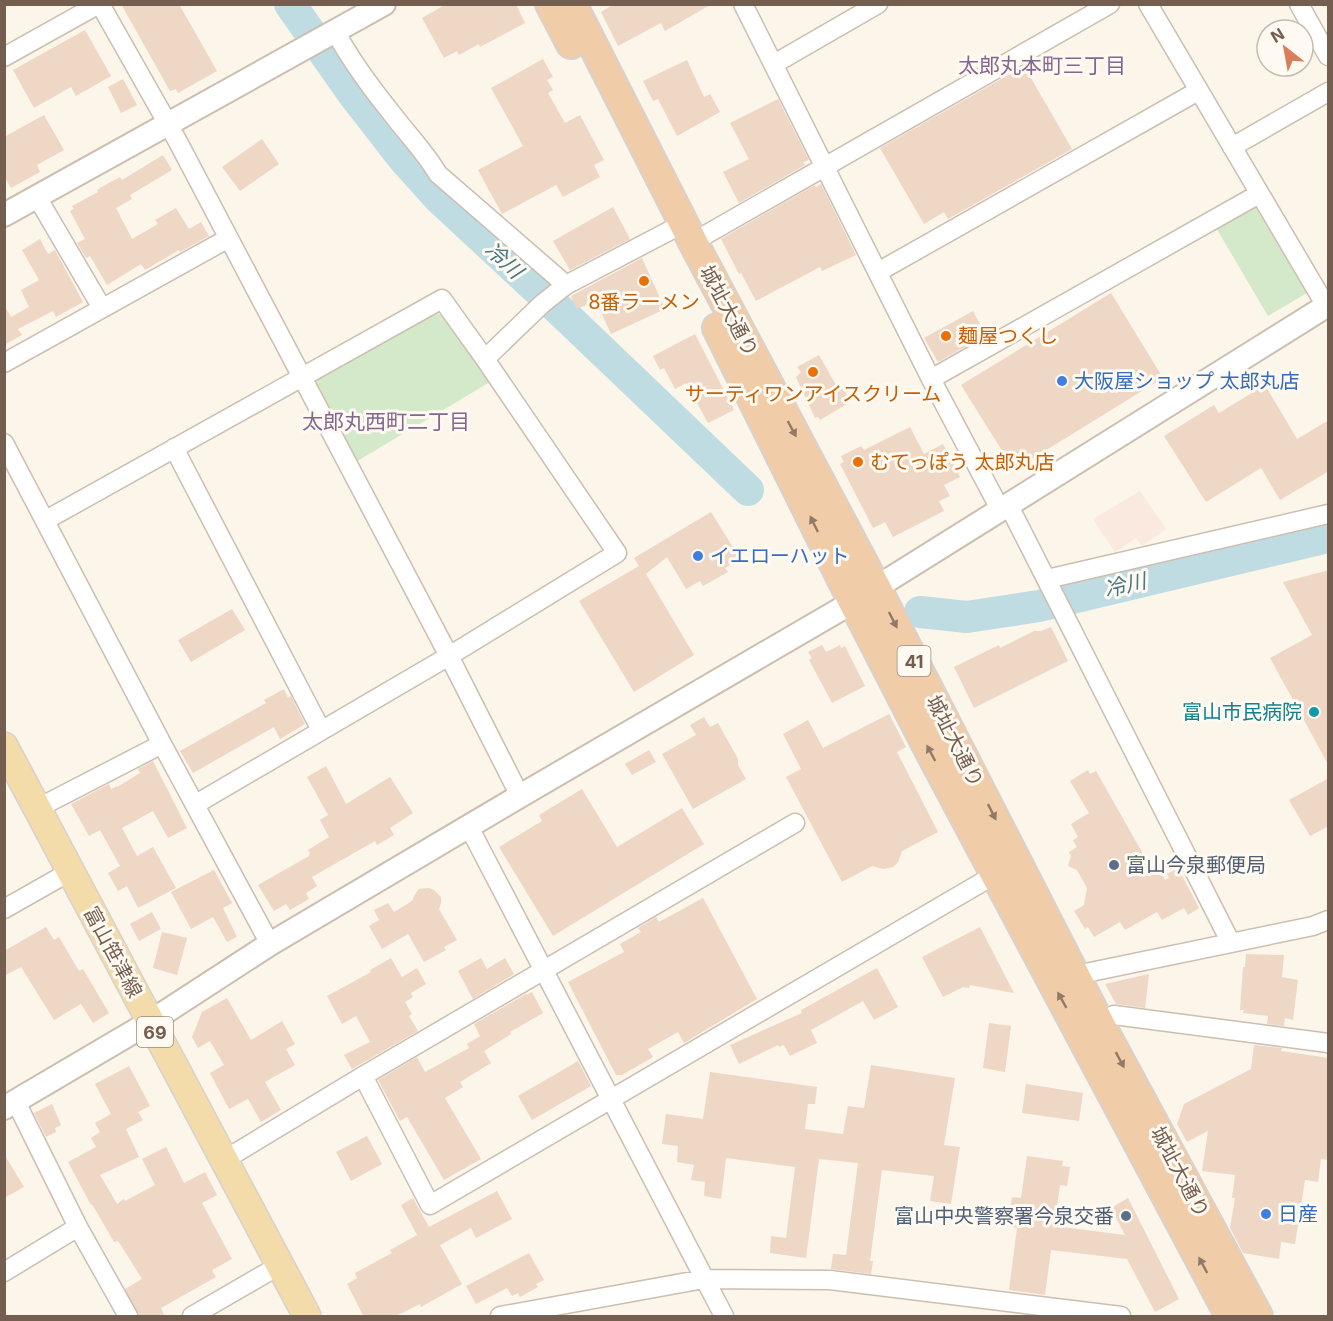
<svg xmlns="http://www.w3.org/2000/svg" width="1333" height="1321" font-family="Inter,'Noto Sans JP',sans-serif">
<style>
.commercial{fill:#fae9df}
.green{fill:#d4e8ca}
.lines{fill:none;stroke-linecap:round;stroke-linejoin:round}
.river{stroke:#c0dce3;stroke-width:32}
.building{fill:#eed7c5}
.minor-casing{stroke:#ccbeb1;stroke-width:21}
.tertiary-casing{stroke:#ccbeb1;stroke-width:26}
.primary-casing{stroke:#d8d2ce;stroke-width:30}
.trunk-casing{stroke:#d8d2ce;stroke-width:32}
.minor{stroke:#fff;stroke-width:18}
.tertiary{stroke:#fff;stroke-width:22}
.primary{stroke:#f3dbaa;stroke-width:27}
.trunk{stroke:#f1cca9;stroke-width:28}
.oneway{fill:#937a66}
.food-dot{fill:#e8710a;stroke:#fef9f1;stroke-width:2}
.shop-dot{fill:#3f7fe0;stroke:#fef9f1;stroke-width:2}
.culture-dot{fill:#0f9aa8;stroke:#fef9f1;stroke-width:2}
.service-dot{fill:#5c6f8a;stroke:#fef9f1;stroke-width:2}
.labels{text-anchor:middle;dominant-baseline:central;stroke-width:6;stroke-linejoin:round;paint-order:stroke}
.shield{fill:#fef9f1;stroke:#9d8c80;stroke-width:1.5}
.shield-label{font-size:18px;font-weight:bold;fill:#745e50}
.food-label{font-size:20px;fill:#c56008;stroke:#fef9f1}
.street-label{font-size:20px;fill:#745e50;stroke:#fef9f1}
.shop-label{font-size:20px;fill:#366cbe;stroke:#fef9f1;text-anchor:start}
.culture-label{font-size:20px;fill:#0d838f;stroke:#fef9f1;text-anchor:end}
.service-label{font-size:20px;fill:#4e5e75;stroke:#fef9f1;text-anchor:start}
.neighbourhood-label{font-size:21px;fill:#84678f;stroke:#fef9f1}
.water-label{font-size:21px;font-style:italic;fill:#4b7885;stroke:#fef9f1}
</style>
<rect width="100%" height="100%" fill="#fbf5ea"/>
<path class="commercial" d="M1140,491L1166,529L1142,546L1136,538L1115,552L1093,519Z"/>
<path class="green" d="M1253,203L1307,293L1268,316L1215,226Z
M435,314L445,315L490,382L354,463L315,388L318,379Z"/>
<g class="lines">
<path class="river" d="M290,4L354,95L403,158L439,198L552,303L748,490
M920,612L967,617L1039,606L1328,537"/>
</g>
<path class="building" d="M121,4H179L217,71L178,93L176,89L170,91Z
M446,4H516L525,23L480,47L479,44L459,55L457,51L444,58L422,18Z
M614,4H712L665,31L661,23L618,46L601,12Z
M85,30L111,76L76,96L71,87L34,108L13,70Z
M543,59L553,77L547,80L553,90L548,93L565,123L580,115L604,160L594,165L600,177L563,197L556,185L502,214L478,170L523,146L491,88Z
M687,60L704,97L710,94L720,112L677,136L658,99L653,101L643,81Z
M1024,66L1072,149L948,219L944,212L924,224L880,148Z
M123,79L137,105L121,113L108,87Z
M778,99L809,160L803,162L805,165L739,203L723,172L749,159L730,123Z
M44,115L64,150L37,165L40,172L11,188L4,176V137Z
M262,139L279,164L240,191L222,167Z
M163,155L172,170L130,195L132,199L116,208L132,239L158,224L155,220L176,208L189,229L201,222L209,236L180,252L179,250L145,270L141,264L107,285L90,256L86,258L77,243L85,239L70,211L74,209L72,206L98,192L97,190L107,184L120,177L122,180Z
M821,184L856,255L822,271L820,267L756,301L741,273L739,274L721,239L815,185L816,187Z
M613,207L630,239L570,270L553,241Z
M40,239L48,254L55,250L83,302L56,317L53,311L18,329L22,335L4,345V305L11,317L29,307L21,290L39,280L22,250Z
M642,258L665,309L611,334L596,301L577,309L571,296Z
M1111,293L1163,378L1014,470L961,385Z
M973,311L986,335L938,362L924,338Z
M695,334L734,410L708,423L686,383L675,389L664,368L660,370L653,356Z
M819,355L836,385L844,389L849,399L847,404L820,420L818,417L815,418L796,377L801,372L797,367Z
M1265,385L1297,439L1329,420V471L1280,500L1261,468L1206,502L1164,436L1214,405L1219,413Z
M910,427L924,454L943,444L960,477L944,485L950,496L939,501L944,511L893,537L885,522L873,528L840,464L844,462L841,456L861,446L864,450Z
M711,512L740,559L725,568L728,572L703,586L700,581L686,589L667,557L646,574L694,655L634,692L579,601L639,566L634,558Z
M1329,570V766L1270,658L1312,635L1283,582Z
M232,609L245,630L191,662L178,640Z
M1051,627L1068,661L974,708L954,667L999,645L1000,648L1034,631H1041Z
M822,645L826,652L840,645L841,648L845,646L865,686L832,703L809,660L812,658L808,652Z
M284,689L288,698L291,696L305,724L280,739L274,727L193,773L180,751L266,703L264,700Z
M889,714L906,747L897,752L938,832L902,851L898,862L893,867L883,869L872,866L842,882L786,777L801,769L783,734L808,720L823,748Z
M704,717L710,727L718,723L738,759V765L746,779L693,809L662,754L696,735L690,725Z
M649,750L656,762L632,775L625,764Z
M153,761L187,828L168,838L153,811L122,828L137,856L153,847L176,888L138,908L127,886L118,891L108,873L120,866L100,830L89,836L71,804L109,784L111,789L117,786V787L140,773L138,769Z
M326,766L346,804L390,777L413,813L390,828L394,835L377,845L375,841L312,877L317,886L306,893L309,899L290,910L286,904L274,911L258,885L309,856L310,853L308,850L329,837L320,820L328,815L307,777Z
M1088,770L1090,774L1096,771L1151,868L1156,865L1165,880L1169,878L1167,874L1178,868L1199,908L1188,915L1184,908L1162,920L1157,912L1125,930L1120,922L1094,937L1088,927L1085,929L1074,911L1084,905L1087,888L1077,870L1068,866L1071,856L1069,852L1077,847L1073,840L1078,837L1071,824L1089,813L1070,781Z
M1329,778V826L1310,836L1289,800Z
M582,789L617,847L682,808L704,844L553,936L499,847L542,821L539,815Z
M214,870L232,903L223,908L237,937L227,942L213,917L191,929L171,892Z
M429,888L434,890L441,897V903L439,909L457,940L444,947L446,950L424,962L408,934L382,949L369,926L379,920L374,910L388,903L394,912L412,901L415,894L419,889Z
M703,898L757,999L684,1043L678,1032L648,1049L653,1057L622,1075H616L568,982L624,952L620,944L641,932L638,928L656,917L659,922Z
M152,912L161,929L139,941L130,924Z
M46,927L54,940L59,937L79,971L83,969L109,1013L93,1023L81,1004L54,1020L21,967L4,976V951Z
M980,927L1014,993L970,985L969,988L963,987L943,997L922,957Z
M162,932L187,938L177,975L153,968Z
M1246,954L1284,955L1282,977L1298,980L1293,1020L1285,1018L1284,1026L1267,1024L1268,1016L1243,1013L1244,1010H1240L1243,967H1245Z
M391,958L402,977L417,968L426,984L411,993L413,997L405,1002L412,1014L409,1016L418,1031L352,1069L344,1055L370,1042L356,1016L342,1024L327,996L371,972L370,970Z
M481,958L487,969L505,958L514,974L473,999L458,971Z
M877,968L898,1007L874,1020L863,1001L811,1030L817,1043L790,1056L784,1045L779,1047L778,1045L739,1064L730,1045L802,1013L801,1010Z
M1149,974L1145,1008L1116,1004L1105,984Z
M532,992L543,1013L510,1032L511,1034L484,1051L491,1063L460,1082L463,1087L445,1098L481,1159L444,1180L407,1117L400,1121L378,1080L417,1057L425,1072L469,1048L467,1044L480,1036L474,1024L526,994V995Z
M227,998L251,1040L282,1021L295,1044L286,1049L295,1065L265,1082L281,1110L261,1122L248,1099L229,1109L210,1073L224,1065L210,1041L198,1048L192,1037L202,1012Z
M989,1023L1011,1026L1005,1072L983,1068Z
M1254,1045L1282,1048L1281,1051L1329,1058V1160L1321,1159L1318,1182L1305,1180L1295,1244L1281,1242L1279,1259L1243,1253L1230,1228L1235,1198H1232L1235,1175L1202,1171L1208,1131L1187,1142L1177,1124L1184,1104L1251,1069Z
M578,1061L591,1086L532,1120L518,1096Z
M871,1065L955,1078L944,1145L960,1147L951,1204L930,1201L934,1176L882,1170L870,1261H873L871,1274L831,1269L833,1254L846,1255L858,1163L819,1159L806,1258L770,1253L771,1236L786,1238L795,1167L726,1158L721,1199L704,1196L705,1182L691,1180L694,1165L677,1162L678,1146L662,1144L666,1114L703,1119L710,1072L817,1087L815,1104H808L805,1129L843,1134L848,1106L864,1108Z
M129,1066L150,1106L138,1112L143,1120L126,1129L139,1157L100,1175L117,1204L124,1199L125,1201L155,1185L142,1159L166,1147L184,1183L205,1172L217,1195L202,1203L232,1259L212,1270L216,1277L161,1308L165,1317H139L125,1289L142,1279L122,1247L118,1241L114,1242L92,1204L91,1205L68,1162L96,1147L91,1138L100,1132L95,1123L111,1114L95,1084Z
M1026,1084L1083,1093L1079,1121L1022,1113Z
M52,1104L61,1125L55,1128L56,1132L46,1137L34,1113Z
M367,1136L382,1164L351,1181L336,1152Z
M4,1154L24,1187L4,1198Z
M1027,1156L1063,1161L1062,1166L1070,1167L1067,1186L1060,1185L1054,1226L1125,1235L1111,1208L1128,1198L1179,1299L1155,1312L1127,1259L1051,1250L1045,1295L1009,1290L1017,1228L1008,1226L1012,1197L1021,1198Z
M497,1191L512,1219L476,1238L471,1228L440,1245L462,1284L421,1307L420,1304L394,1317H364L347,1284L357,1278L355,1273L392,1253L390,1250L417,1235L401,1205L413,1198L429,1227Z
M529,1253L544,1280L536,1284L538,1287L520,1297L518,1293L512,1296L507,1288L476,1304L466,1286Z"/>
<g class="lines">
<defs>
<path id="minor" d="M100,4L177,140L449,656L520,796
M743,4L931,379L1000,509
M1148,4L1326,306
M1299,4L1328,56
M335,31C351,61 372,89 393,115C408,135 425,152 438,174L566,285
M4,57L99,4
M774,64L878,4
M1232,147L1328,92
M37,197L102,308
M693,242L1110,4
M878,272L1198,91
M4,363L227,239
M931,379L1259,194
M4,443L162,744L270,944
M174,448L321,730
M1008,504L1231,943
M46,520L442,299L485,359
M1047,579L1328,514
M196,804L449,656L617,553L485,359L542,304L566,285L669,231
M38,808L162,744
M469,827L724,1316
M4,909L71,871
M1076,975L1313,926L1328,920
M1099,1022L1114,1015L1328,1043
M363,1076L430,1205L996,874
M16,1102L78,1227L128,1316
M224,1160L363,1076L795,823
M4,1272L78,1227
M192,1316L280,1265
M500,1316L704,1279L830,1280L1121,1316"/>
<path id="tertiary" d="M4,215L384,4
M4,1108L150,1022L270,944L520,796L853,602L1328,305"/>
<path id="primary" d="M4,746L307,1316"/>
<path id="trunk" d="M550,4L571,44
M572,4L693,242L876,587L1099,1022L1258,1316
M717,328L853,602L929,750L1230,1316"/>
</defs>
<use href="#minor" class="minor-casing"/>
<use href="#tertiary" class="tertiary-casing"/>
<use href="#primary" class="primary-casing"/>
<use href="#trunk" class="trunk-casing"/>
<use href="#minor" class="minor"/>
<use href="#tertiary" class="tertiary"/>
<use href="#primary" class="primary"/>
<use href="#trunk" class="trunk"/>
</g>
<defs><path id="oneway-solid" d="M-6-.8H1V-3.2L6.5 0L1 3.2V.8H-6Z" transform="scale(1.5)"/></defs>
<g class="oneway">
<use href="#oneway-solid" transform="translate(792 429) rotate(62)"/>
<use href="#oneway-solid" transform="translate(814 524) rotate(-116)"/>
<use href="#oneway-solid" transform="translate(893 620) rotate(63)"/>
<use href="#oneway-solid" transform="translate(931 753) rotate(-118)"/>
<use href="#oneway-solid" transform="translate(992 812) rotate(63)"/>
<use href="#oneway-solid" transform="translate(1062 1000) rotate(-119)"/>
<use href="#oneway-solid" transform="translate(1120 1060) rotate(62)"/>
<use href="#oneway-solid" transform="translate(1203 1265) rotate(-118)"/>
</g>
<g class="food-dot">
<circle cx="644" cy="281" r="6"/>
<circle cx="946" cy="336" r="6"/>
<circle cx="813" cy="372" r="6"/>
<circle cx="858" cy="462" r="6"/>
</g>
<g class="shop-dot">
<circle cx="1062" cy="381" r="6"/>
<circle cx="698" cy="556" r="6"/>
<circle cx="1266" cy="1214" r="6"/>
</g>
<circle class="culture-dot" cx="1314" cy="712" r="6"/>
<g class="service-dot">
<circle cx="1114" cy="865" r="6"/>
<circle cx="1126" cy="1216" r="6"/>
</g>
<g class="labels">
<g class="shield">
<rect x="897.5" y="646" width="33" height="30" rx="4.5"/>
<rect x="137" y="1017" width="36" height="30" rx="4.5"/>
</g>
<g class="shield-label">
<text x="914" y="661">41</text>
<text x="155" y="1032">69</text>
</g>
<g class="food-label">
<text x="644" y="302">8番ラーメン</text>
<text x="958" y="336" text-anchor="start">麺屋つくし</text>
<text x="813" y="394">サーティワンアイスクリーム</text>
<text x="870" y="462" text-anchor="start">むてっぽう 太郎丸店</text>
</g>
<g class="street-label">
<text transform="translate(729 311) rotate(62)">城址大通り</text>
<text transform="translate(955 741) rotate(63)">城址大通り</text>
<text transform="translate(113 952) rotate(62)">富山笹津線</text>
<text transform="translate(1180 1172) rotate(62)">城址大通り</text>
</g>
<g class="shop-label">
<text x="1074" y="381">大阪屋ショップ 太郎丸店</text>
<text x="710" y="556">イエローハット</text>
<text x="1278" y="1214">日産</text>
</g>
<g class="culture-label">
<text x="1302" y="712">富山市民病院</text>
</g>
<g class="service-label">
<text x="1126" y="865">富山今泉郵便局</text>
<text x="1114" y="1216" text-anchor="end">富山中央警察署今泉交番</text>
</g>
<g class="neighbourhood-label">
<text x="1042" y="65">太郎丸本町三丁目</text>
<text x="386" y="421">太郎丸西町二丁目</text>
</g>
<g class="water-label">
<text transform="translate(504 260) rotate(43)">冷川</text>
<text transform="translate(1125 585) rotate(-13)">冷川</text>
</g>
</g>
<rect width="1333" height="1321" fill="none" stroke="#745e50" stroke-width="12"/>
<g transform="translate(1285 48) rotate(329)"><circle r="28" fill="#fef9f1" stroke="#c7bbb1" stroke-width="1.5"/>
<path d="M0-4.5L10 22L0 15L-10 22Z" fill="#d87e5c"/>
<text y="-9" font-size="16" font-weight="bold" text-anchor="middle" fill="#745e50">N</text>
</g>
</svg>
